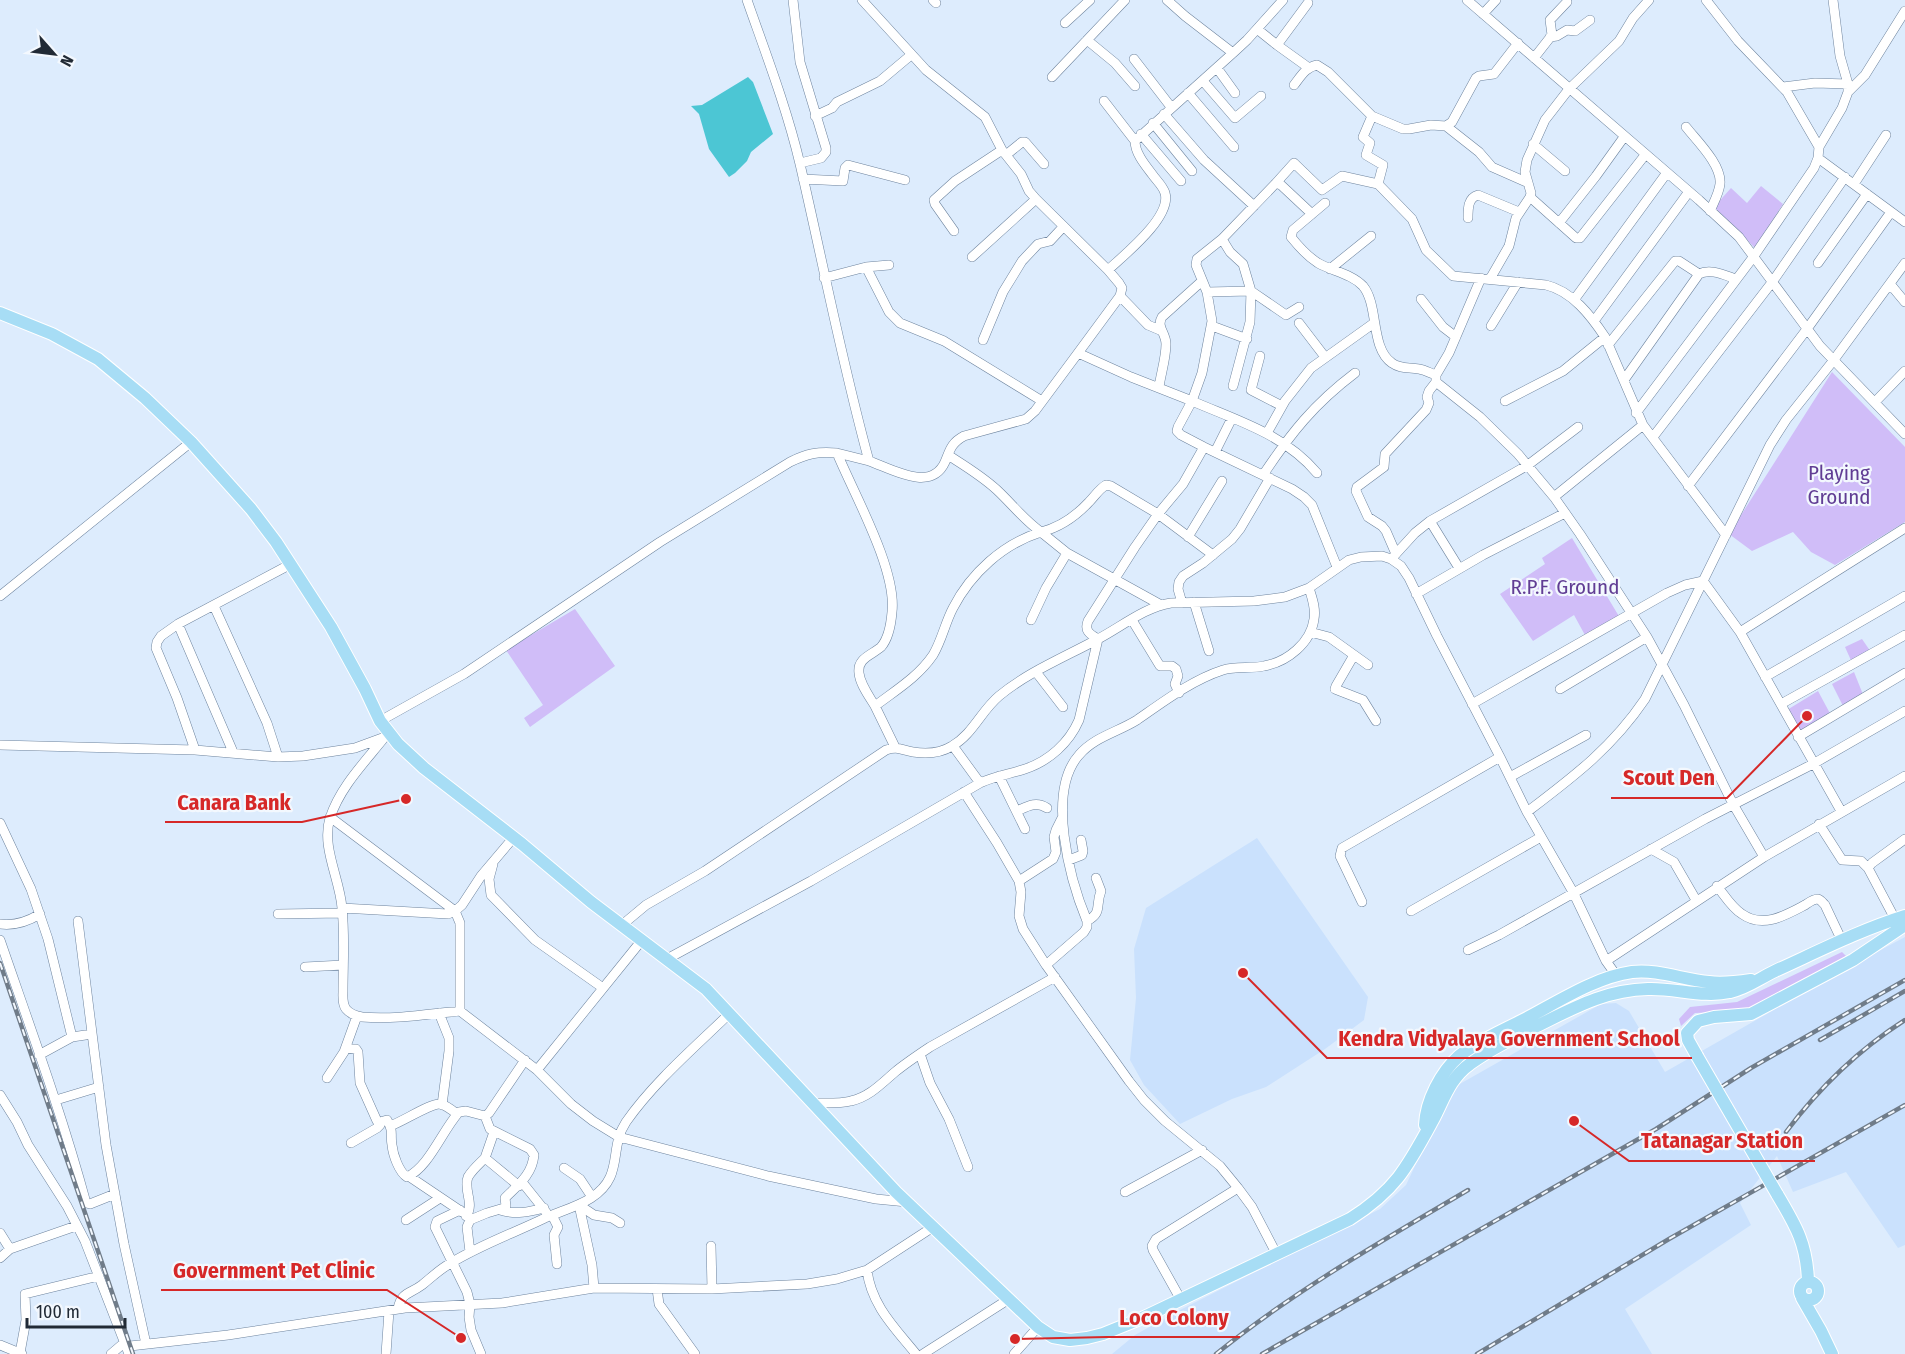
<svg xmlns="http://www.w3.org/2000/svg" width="1905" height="1354" font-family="'Fira Sans Condensed',sans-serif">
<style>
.built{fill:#cae1fd}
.green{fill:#d0bdf8}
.water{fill:#4cc6d4}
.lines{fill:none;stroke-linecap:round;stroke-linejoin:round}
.minor-casing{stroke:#6e849e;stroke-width:10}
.major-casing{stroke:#fff;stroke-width:14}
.minor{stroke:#fff;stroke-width:9}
.major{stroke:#a7ddf5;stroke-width:12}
.rail-casing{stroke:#707c89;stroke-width:4.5}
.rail{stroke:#f3f8fe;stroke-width:2;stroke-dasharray:7;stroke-linecap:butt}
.major-bridge-casing{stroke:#fff;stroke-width:14;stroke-linecap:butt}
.major-bridge{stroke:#a7ddf5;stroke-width:12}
.labels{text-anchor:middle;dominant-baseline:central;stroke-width:4.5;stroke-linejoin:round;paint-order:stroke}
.park-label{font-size:21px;fill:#613d94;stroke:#f3f8fe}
.leader{fill:none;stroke:#d62828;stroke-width:2}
.callout-dot{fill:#d62828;stroke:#f3f8fe;stroke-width:2}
.callout-label{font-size:22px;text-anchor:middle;font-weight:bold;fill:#d62828;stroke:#f3f8fe;stroke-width:4.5;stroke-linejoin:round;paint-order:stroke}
</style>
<rect width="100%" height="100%" fill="#ddecfd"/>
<path class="built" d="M1257,838L1368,997L1364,1020L1325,1049L1266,1087L1232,1099L1180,1124L1144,1085L1130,1060L1136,998L1134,949L1146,908Z
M1905,937V1245L1898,1248L1846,1172L1793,1192L1777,1156L1740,1203L1751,1225L1625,1309L1652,1354H1112L1135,1335L1178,1311L1380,1209L1406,1185L1440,1113L1458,1085L1601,1004L1616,1003L1629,1011L1665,1072L1849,967Z"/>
<path class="green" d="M1761,186L1783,204L1755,248L1714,207L1731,188L1747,203Z
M1832,372L1905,447V522L1835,565L1811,552L1793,532L1752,551L1729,534Z
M1572,538L1620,618L1586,637L1574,615L1533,641L1500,594L1545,564L1542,558Z
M575,609L615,666L530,727L524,718L543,705L506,650Z
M1862,639L1873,655L1854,667L1845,647Z
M1854,672L1864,697L1844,708L1832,684Z
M1818,691L1833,719L1797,741L1782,713Z
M1842,952L1846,956L1844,961L1746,1011L1695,1013L1681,1026L1679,1019L1690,1007L1737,1002Z"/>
<path class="water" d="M748,77L753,82L773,134L751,152L747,161L735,173L729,177L709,149L699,114L691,106L702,105Z"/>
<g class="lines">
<defs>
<path id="minor" d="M747,0C766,54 787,109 800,164C823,263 842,363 869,461C892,469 931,493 945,462C950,450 951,443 964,436L1026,419L1035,411L1078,353L1131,377L1192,401L1178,427L1177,431L1181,435L1204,447L1292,489L1304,497L1312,505L1337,567
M793,0L800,62L826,148V152L821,158L800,163
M862,0L926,70L985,117L1002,150L1021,174L1029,191L1036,199L1108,270L1119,283L1122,288L1120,296L1078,353
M933,0L936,3
M1167,0L1185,16L1233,53L1247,40L1283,0
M1467,0L1699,200L1739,237L1820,346L1905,434
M1706,0L1738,41L1787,92L1819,147
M1308,3L1277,45L1309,68
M1483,14L1496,0
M1065,23L1090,0
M1257,29L1277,45
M1550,37L1557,36L1567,30L1575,31L1590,20
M1087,40L1115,63L1135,86
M1518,43L1494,74L1479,76L1476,78L1452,122L1446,126L1431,125L1409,129H1403L1372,116L1363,137L1370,143L1366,155L1383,165L1378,184L1412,219L1426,250L1453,276L1546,285C1572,291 1591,316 1605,337L1643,425L1726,535
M1534,58L1552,35L1550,20L1567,2
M1134,59L1171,107
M1217,68L1235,93
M1052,77L1125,0
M1203,81L1235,118L1261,96
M1294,85C1301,76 1306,67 1317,65L1328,72L1372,116
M1783,87L1815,83L1848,84
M1848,92L1865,75L1905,11
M1188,93L1234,147
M1104,101L1135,141
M1164,114L1204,160L1254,206
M815,116L832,108L837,102L880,81L911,55
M1153,123L1192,171
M1446,126L1479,152L1492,167L1526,182
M1686,127C1697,141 1722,165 1720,184C1719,193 1714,202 1710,211
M1141,134L1181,181
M1533,144L1565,171
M1006,155L1022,142H1025L1044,164
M1818,158L1905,222
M803,179L843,181L845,168L848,165L905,180
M1276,183L1294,163L1322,190L1342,176L1378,184
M1854,184L1886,135
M1530,197L1576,238H1580L1645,155
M1325,203L1293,230L1291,237C1299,247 1307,256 1318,263C1332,271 1352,274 1363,286C1379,305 1370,348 1392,363C1400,369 1409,367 1419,369C1425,370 1430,373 1436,375
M1312,214L1281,185L1276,183L1222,239L1197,259L1196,265L1207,292L1212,321L1202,373L1192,401C1238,421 1284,434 1317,473
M1468,218C1468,208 1468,198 1478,195L1519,212
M1559,223L1596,176L1624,137
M954,231L935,204L934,200L955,181L1002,150
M1222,239L1230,252L1243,264L1251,291L1250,322L1233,386
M972,257L1036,199
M1818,263L1867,194
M866,267L889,312L900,323L944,341L1042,401
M1330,269L1371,236
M1108,270C1124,255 1172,217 1165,193C1163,186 1156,180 1152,174C1145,165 1135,153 1135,141L1233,53
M824,278L866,267L889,265
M1490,279L1509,246L1516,218L1530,197L1531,193L1525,172L1527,160L1545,120L1569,89L1619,41L1633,18L1649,0
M1890,284L1905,302
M1207,292L1251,291L1286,315L1299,307
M1120,296L1148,325L1162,331
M1421,299L1443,327L1456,337
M1574,300L1666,174
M1594,321L1688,193
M1299,323L1325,357
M1212,326L1247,339
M1491,326L1518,282
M983,340L1003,292L1022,261L1038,244L1050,241L1063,227
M1608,345L1675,261H1679L1699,274
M1260,356L1251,390L1282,406
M1624,380L1699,274C1710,268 1724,275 1736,279
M1436,382L1480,417L1518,454L1554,497L1580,534L1647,637L1684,705L1733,804L1764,857
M1159,387C1161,373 1166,358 1166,344C1166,333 1156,327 1162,317L1202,281
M1505,401L1563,371L1605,337
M1875,402L1905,371
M1636,413L1754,256L1814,168L1818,158L1819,147L1842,108L1848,92V84L1840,56L1833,0
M1267,433L1285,401L1311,368L1374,323
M1653,437L1773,281L1845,177
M1215,452L1232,418
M948,455C965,466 982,476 997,490C1012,504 1024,520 1041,532C1061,527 1075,517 1089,502C1095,496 1099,489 1106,485L1111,486L1158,514L1213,555
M869,461L837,453C854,494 897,570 892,612C891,624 889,638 881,647C872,655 857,658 859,673C860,684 869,696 875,706
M1263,475C1291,433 1314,404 1355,373
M1688,486L1807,329L1891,212
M1554,497L1643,425
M1430,521L1459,568
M1188,537L1222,481
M1396,554L1386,531L1382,526L1368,517L1356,491L1357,487L1384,467L1385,454L1426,410L1429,403L1427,397L1429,391L1436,382V375L1449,353L1481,278
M1394,556L1415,533L1430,521L1528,465L1578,427
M1416,594L1483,555L1565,513
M0,596L191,442
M1194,602L1209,651
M1182,603L1178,589L1179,582L1183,576L1203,563L1232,539L1240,529L1270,478
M214,606L267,723L278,757
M1031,620L1046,588L1067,553
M1132,620L1160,666H1172L1176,669L1178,676L1175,684L1179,693
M178,624L233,752
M1310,632L1329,637L1368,665
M1740,632L1905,528
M1354,655L1336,686L1335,689L1363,700L1376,721
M1036,672L1063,707
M1765,677L1905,596
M1560,689L1647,637
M1472,704L1667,593L1685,585L1703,581L1740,632L1841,811
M1781,704L1905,635
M380,721L464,674L660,542L790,462C806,454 818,451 837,453
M1798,737L1905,673
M384,738C365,762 340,787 330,818C321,847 340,879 342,908C345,935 343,964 343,991C343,997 342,1004 346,1009C350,1014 357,1016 362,1017C393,1020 429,1014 460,1011L537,1070L571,1104L593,1121L619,1137L768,1176L876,1199L907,1202
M0,745L195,750L278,757L303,756L355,748L385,737
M953,746L980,783
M895,747L875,706C896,690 918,677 933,655C942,640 945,623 953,608C971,573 1003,544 1041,532L1067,553L1161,605
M195,750L177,698L156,648L157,642L161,636L178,624L291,564
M999,776L1025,829
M1510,777L1586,735
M964,792L997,843L1019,881L1021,892L1019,916L1023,929L1046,965L1129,1081L1144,1100L1165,1121L1220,1166L1238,1188L1252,1207L1276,1253
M1017,811C1028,806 1036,801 1047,808
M1527,812C1573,777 1612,748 1645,699L1770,445L1786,420L1833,361L1905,263
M330,817L455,911L460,923V1011
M0,823L31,889L48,939L72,1037
M1819,824L1842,860L1861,861L1868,868
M1651,849L1674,862L1696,900
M1069,860L1082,855L1083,851L1081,840
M493,864L489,879L491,895L535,940L603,988
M1019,881L1053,859L1056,852L1054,837L1056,830L1062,818
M1717,886C1725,896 1732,908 1742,914C1763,929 1786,915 1805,905C1808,903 1813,899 1818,899C1821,900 1823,903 1825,905L1842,941
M1362,902L1340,856L1342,848L1500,757
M342,908L448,914L455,911L462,905L481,876L514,837
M1411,911L1541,837
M278,914L342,913
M1895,919L1868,868L1872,863L1905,839
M78,921L106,1145L124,1244L146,1344
M1087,921C1103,912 1095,906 1101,891L1096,878
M0,924C15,926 27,922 40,914
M622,925L646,905L705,871L886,750C898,746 901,750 913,752C926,754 941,753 952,746C973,734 981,711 999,696C1028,672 1065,657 1098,639C1121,627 1145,607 1171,603L1254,601L1285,597L1309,588L1349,560L1361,557L1382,556L1391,559L1401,566L1409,578L1437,636L1500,757L1527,812L1573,892L1606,961L1616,975
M0,940C30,1027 62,1114 86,1203L90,1204L115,1194
M1468,950L1499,935L1705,819L1813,764L1905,711
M667,959L811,881L980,783C995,776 1010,774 1025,769C1049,761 1069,743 1079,720L1098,639C1090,634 1084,631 1088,621L1135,547L1158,514L1183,484L1204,447
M1606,961L1764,857L1905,776
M1046,965L1084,932L1087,927V921C1070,880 1046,792 1079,755C1094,737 1118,732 1137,720C1163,702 1192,680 1223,670C1237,666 1251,669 1264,666C1287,662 1311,643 1314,619C1316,608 1312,598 1309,588
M305,967L343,965
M439,1013L449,1038V1051L442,1105
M346,1048L356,1049L358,1052L360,1083L377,1121L380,1122L387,1120C394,1132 390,1134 392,1145C393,1155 399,1172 407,1177C429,1167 442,1131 459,1112L466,1111L485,1116L489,1113L525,1060
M920,1054L930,1083L949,1119L968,1167
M39,1055L72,1037L92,1034
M537,1070L642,940
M327,1078L344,1052L357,1016
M0,1095L17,1122L28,1145L67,1206L85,1241L129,1354
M56,1100L99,1087
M813,1103C826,1103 839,1104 851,1101C869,1097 881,1084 895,1072C906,1063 918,1055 930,1047L1055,977
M390,1126C402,1122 431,1103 440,1104C446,1105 452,1110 457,1114
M494,1132L485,1158L519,1186
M351,1143L377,1128L380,1125L379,1122
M564,1168L580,1179L592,1197
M410,1177L462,1212
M522,1182L546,1212
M1125,1192L1202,1150
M579,1205L592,1265L594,1288
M579,1205L594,1215L612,1218L620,1223
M460,1210L437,1221L435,1227L467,1292L470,1304L469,1317L471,1330L481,1354
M500,1210C515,1215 529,1212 544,1208
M552,1215L558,1227L554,1235L557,1264
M466,1216C475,1204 463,1190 468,1177C472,1170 479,1164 485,1158
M406,1220L440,1198
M0,1233L10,1249
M711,1246L712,1289
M470,1252L467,1227L470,1220L487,1213L504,1208L506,1206L505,1198C518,1185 532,1175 534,1155L530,1149L490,1129L485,1116
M0,1258L10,1249L76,1226
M867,1270C871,1305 895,1328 916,1354
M657,1289L659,1304L695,1354
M1181,1300L1153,1250L1152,1246L1156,1239L1238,1188
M398,1309C401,1292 410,1294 422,1285C432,1277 440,1269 451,1263C480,1245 514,1233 545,1218C561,1211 577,1207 591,1198C625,1176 608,1149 626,1122C654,1082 694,1048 729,1014
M0,1345L22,1354
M20,1353L26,1320L25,1294L99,1276
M111,1354L124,1343L130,1346L228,1335L405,1308L502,1303L594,1288L712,1289L807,1284L837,1279L867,1270L933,1227
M386,1354L389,1311
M923,1354L1009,1299
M1014,1354L1038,1327"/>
<path id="major" d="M0,313L52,334L98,359L145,398L191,442L251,509L276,542L331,627L365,689L380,721L398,744L424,768L522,844L591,902L706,989L896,1192L1038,1327L1053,1337L1070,1340L1087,1338L1103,1334L1140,1319L1350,1219C1396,1190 1408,1166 1433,1120C1444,1099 1450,1078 1470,1064C1490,1049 1512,1039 1533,1028C1572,1009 1604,990 1648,989C1675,988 1704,998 1730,992C1746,989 1760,978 1775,971C1817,952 1860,930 1905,916
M1697,1056L1688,1040L1687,1033L1698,1021L1714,1017L1751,1014L1853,960L1905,925
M1425,1125C1426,1101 1441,1072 1459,1056C1478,1041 1502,1031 1523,1020C1556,1003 1595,977 1632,972C1658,969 1684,980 1709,982C1723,984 1737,982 1751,980
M1777,1194C1796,1226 1807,1244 1808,1282
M1800 1291a9 9 0 1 1 18 0a9 9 0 1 1-18 0Z
M1802,1298L1821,1331L1832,1354"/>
</defs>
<use href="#minor" class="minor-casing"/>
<use href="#major" class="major-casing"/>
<use href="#minor" class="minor"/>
<use href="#major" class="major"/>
<defs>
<path id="rail" d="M0,963L133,1354
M1820,1040L1905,991
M1786,1132C1819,1088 1858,1050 1905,1020
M1216,1354C1294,1291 1382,1241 1468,1190
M1262,1354L1656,1129L1751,1068L1905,980
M1477,1354L1669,1239L1905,1105"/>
</defs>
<use href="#rail" class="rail-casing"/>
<use href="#rail" class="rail"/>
<defs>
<path id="major-bridge" d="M1697,1056L1777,1194"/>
</defs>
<use href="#major-bridge" class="major-bridge-casing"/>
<use href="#major-bridge" class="major-bridge"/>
</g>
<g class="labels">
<g class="park-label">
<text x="1839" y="473">Playing<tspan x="1839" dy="24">Ground</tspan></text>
<text x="1565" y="587">R.P.F. Ground</text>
</g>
</g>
<path class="leader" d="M1807 716L1727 798H1611M406 799L302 822H165M1243 973L1327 1058H1692M1574 1121L1629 1161H1815M461 1338L387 1290H161M1015 1339L1107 1337H1240"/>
<g class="callout-dot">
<circle cx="1807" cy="716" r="6"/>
<circle cx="406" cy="799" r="6"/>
<circle cx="1243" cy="973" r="6"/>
<circle cx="1574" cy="1121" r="6"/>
<circle cx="461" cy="1338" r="6"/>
<circle cx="1015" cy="1339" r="6"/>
</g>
<g class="callout-label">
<text x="1669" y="785">Scout Den</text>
<text x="234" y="810">Canara Bank</text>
<text x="1509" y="1046">Kendra Vidyalaya Government School</text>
<text x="1722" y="1148">Tatanagar Station</text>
<text x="274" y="1278">Government Pet Clinic</text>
<text x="1174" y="1325">Loco Colony</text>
</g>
<g transform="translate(54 54) rotate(118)" stroke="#f3f8fe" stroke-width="4.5" paint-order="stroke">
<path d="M0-4.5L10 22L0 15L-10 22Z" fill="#212a35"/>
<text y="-9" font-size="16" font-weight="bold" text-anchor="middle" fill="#212a35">N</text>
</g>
<path d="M27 1318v9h98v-9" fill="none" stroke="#212a35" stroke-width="3"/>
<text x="36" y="1318" font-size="18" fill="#212a35" stroke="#f3f8fe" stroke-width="4.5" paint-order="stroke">100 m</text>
</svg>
